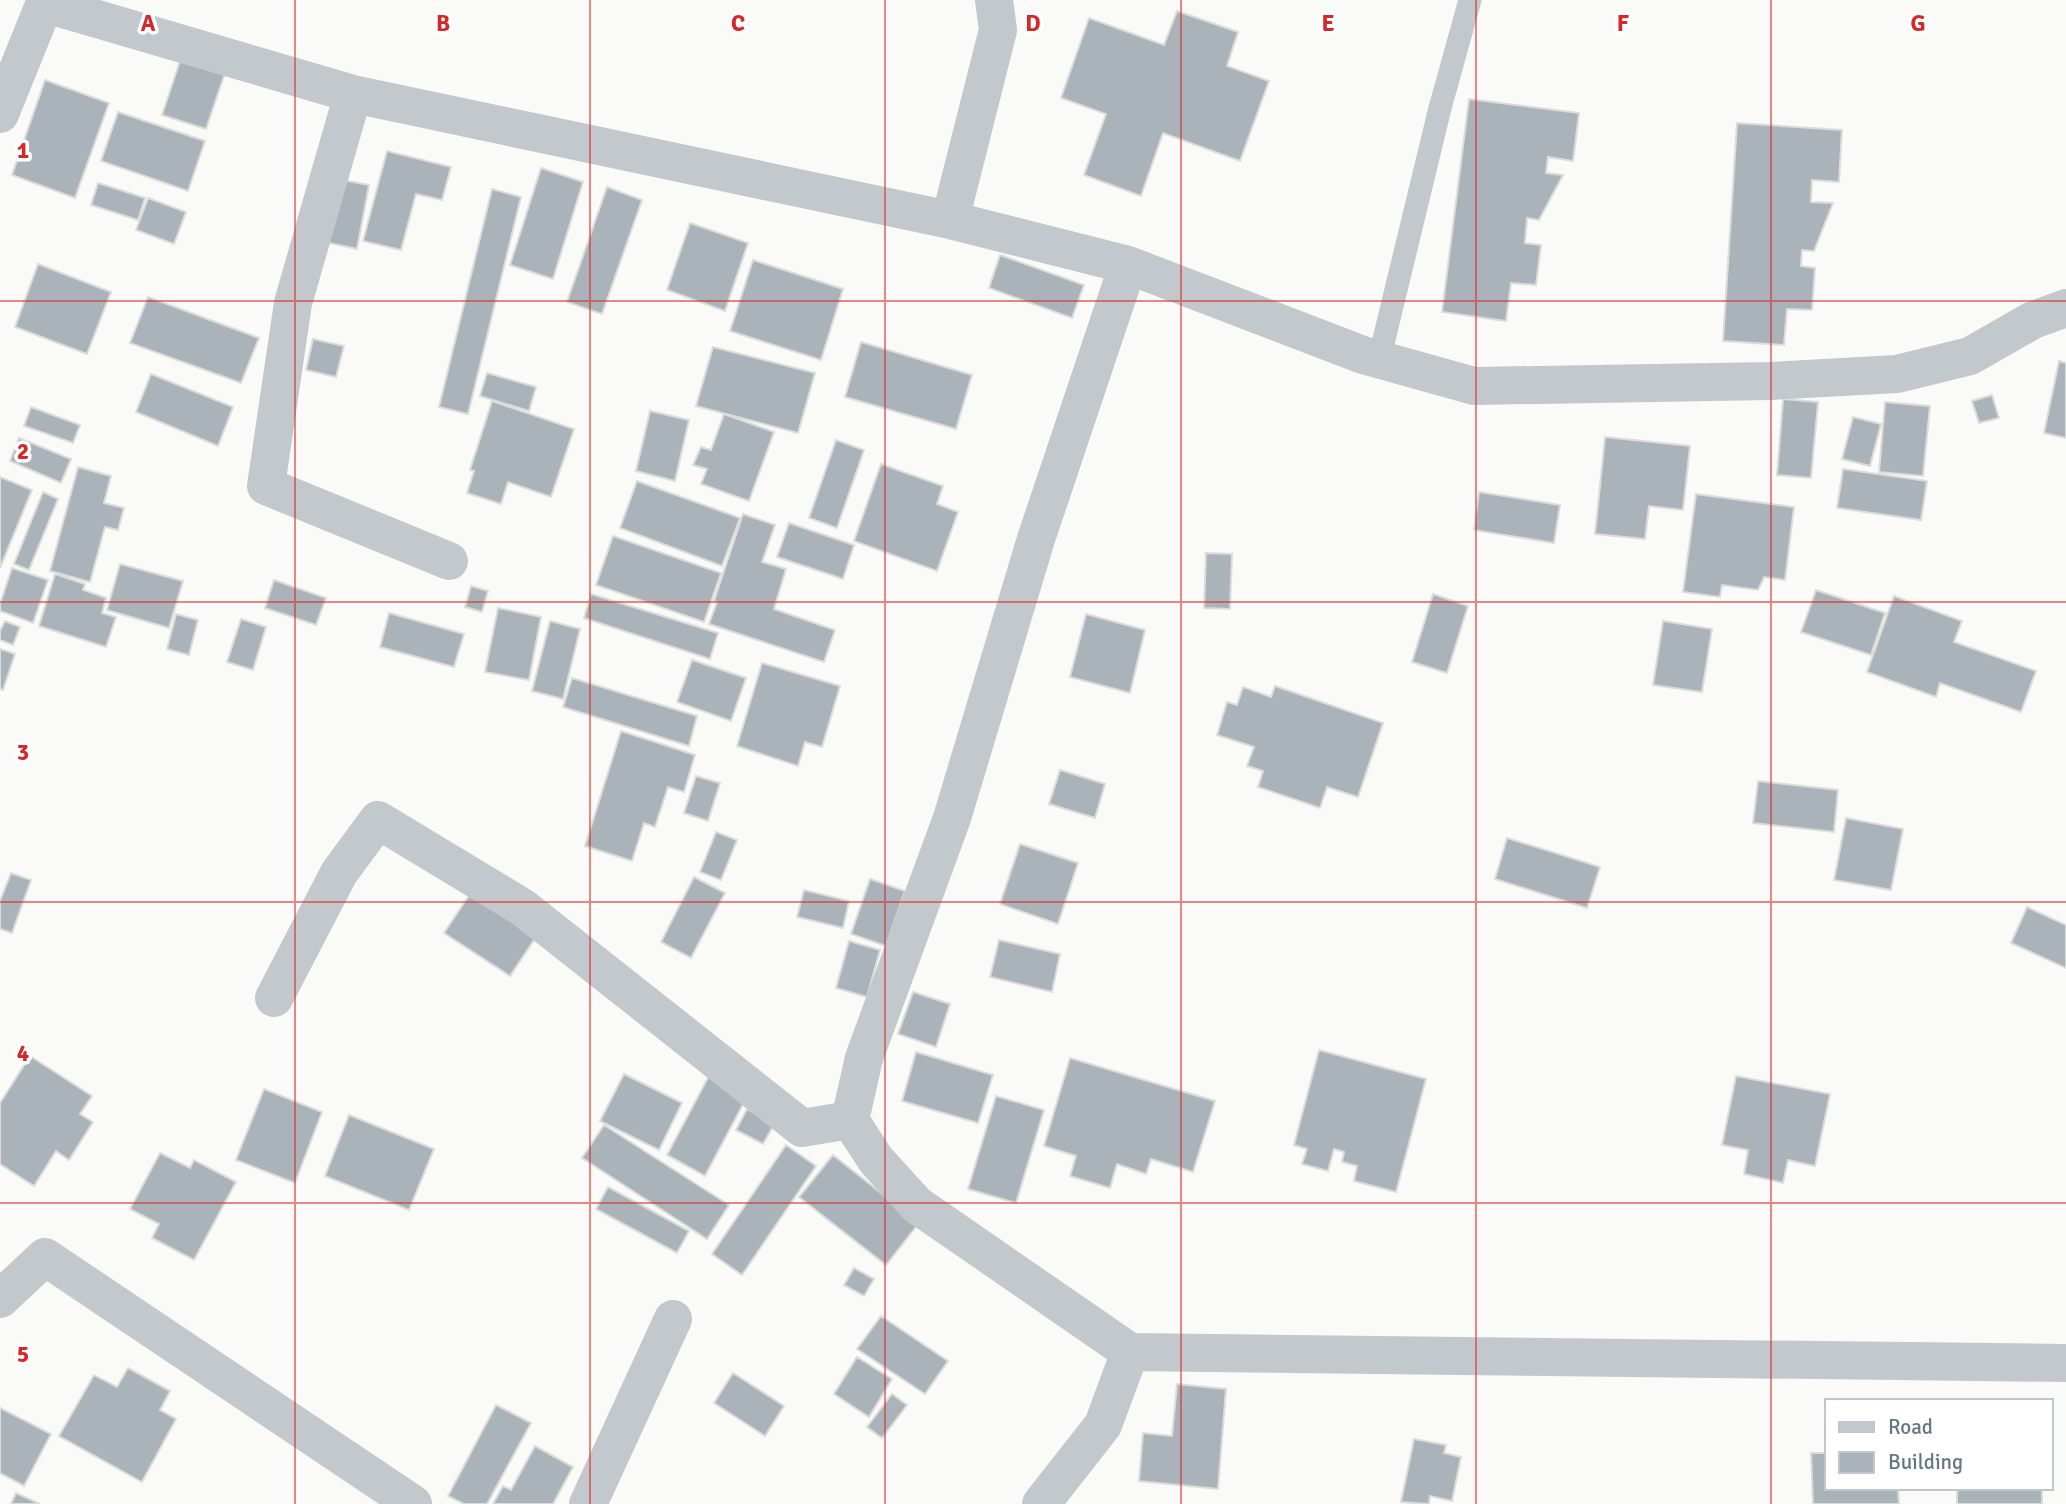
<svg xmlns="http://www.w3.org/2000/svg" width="2066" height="1504" font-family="Signika,sans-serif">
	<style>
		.building { fill: #aab3b9; stroke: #dcdcda; stroke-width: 2 }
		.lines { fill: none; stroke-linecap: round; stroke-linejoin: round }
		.lane { stroke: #c3c8cc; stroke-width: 23 }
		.street { stroke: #c3c8cc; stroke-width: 38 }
		.grid { fill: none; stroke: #d62828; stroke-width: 2; stroke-opacity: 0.55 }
		.grid-label { font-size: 23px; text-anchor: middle; font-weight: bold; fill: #d62828; stroke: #fff; stroke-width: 7; stroke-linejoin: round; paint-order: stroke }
	</style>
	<rect width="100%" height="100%" fill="#fafaf8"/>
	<!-- building -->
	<path class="building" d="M1177,11l61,21 -11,34 42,15 -29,80 -77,-28 -22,63 -57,-21 22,-61 -45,-16 28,-80 75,27z
		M181,58l44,15 -19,56 -44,-14z
		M45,80l64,23 -34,95 -63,-23z
		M1469,99l110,14 -6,48 -25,-4 -2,16 17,2 -24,45 -12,-2 -2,25 16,2 -5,40 -25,-2 -5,38 -64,-9z
		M118,112l87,29 -17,50 -87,-30z
		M1737,123l105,7 -3,52 -27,-2 -1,22 22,1 -19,48 -12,-1 -1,16 14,2 -3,42 -25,-1 -3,36 -61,-4z
		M387,151l64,16 -9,33 -26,-6 -15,56 -38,-9z
		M541,168l42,14 -30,97 -43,-14z
		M337,179l32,6 -12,64 -32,-7z
		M98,183l47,15 -7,22 -47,-15z
		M607,187l35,13 -40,114 -35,-12z
		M492,189l29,8 -53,217 -29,-7z
		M148,198l38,14 -12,32 -38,-14z
		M690,223l58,20 -23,68 -58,-21z
		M1000,255l84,30 -12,33 -83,-30z
		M753,260l90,29 -22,71 -91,-29z
		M38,264l73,28 -24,62 -72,-27z
		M148,297l111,41 -18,45 -111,-40z
		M313,339l31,7 -8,31 -30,-7z
		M861,342l111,33 -16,54 -111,-32z
		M713,347l102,26 -17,60 -102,-27z
		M2059,361l7,2v75l-22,-5z
		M487,373l49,14 -7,24 -49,-15z
		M151,374l82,33 -15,39 -82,-34z
		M1992,395l7,23 -20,5 -7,-22z
		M1783,399l35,3 -7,76 -34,-3z
		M492,401l82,28 -23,68 -43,-15 -7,22 -34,-11 7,-22 -4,-1z
		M1885,402l45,4 -7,70 -44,-4z
		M31,407l49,18 -7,18 -49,-17z
		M650,411l39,9 -14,61 -39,-10z
		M724,414l50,18 -25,69 -48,-17 6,-15 -14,-4 8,-18 10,3z
		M1853,417l28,7 -11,42 -28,-7z
		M1605,437l85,9 -7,64 -34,-4 -4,33 -50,-5z
		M19,438l52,21 -10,24 -51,-22z
		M836,440l28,10 -27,78 -28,-10z
		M881,464l62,22 -6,18 21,8 -21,59 -83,-30z
		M78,467l33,9 -7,27 20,5 -6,22 -13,-3 -15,55 -40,-11z
		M1843,469l84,12 -6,39 -84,-12z
		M0,477l32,13 -32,78z
		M637,481l103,37 -18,48 -102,-38z
		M43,492l15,7 -29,71 -15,-6z
		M1479,492l81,13 -6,38 -80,-13z
		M1696,494l98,13 -9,73 -21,-3 -6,13 -36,-5 -2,12 -37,-5z
		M743,514l32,11 -13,37 24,7 -12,40 61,21 -11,32 -115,-38 8,-22 -3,-1z
		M789,523l65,22 -11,34 -66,-22z
		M613,536l108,37 -17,49 -108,-37z
		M1206,553l26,1 -2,55 -26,-1z
		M120,564l63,17 -14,47 -62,-18z
		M12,568l36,12 -15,43 -33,-12v-7z
		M55,574l30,10 -2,6 23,8 -4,15 14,4 -10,30 -67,-21z
		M274,580l52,18 -10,27 -51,-17z
		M471,586l17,5 -6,21 -17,-5z
		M1816,590l69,23 -14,42 -70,-23z
		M591,594l127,39 -8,26 -126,-41z
		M1433,594l35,12 -21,67 -35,-11z
		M1894,596l68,25 -8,21 82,29 -15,41 -81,-29 -4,14 -69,-25z
		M498,608l43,9 -12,63 -44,-8z
		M389,613l75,21 -10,33 -74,-20z
		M176,614l22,6 -9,35 -22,-6z
		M1086,614l59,16 -15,63 -60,-16z
		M241,619l25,8 -13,43 -26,-8z
		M5,621l15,6 -7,18 -13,-5v-9z
		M550,621l30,8 -17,70 -31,-8z
		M1663,621l49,8 -10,63 -49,-7z
		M0,649l15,5 -12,36 -3,-1z
		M692,660l54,18 -15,43 -54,-19z
		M762,663l78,23 -18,61 -17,-5 -7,24 -61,-20z
		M572,678l125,38 -8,30 -126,-39z
		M1275,686l108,37 -25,74 -31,-10 -7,21 -62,-21 5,-16 -16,-5 7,-19 -37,-12 10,-33 10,3 6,-18 28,10z
		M621,731l74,24 -11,37 -16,-5 -13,40 -11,-4 -12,38 -47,-15z
		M1060,770l45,14 -10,34 -46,-14z
		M696,776l24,7 -12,38 -24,-8z
		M1758,781l80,9 -4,42 -81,-9z
		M1846,818l57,11 -12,61 -57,-10z
		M716,832l21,8 -16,40 -21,-8z
		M1507,838l93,29 -13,41 -92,-29z
		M1020,844l58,19 -20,61 -58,-20z
		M11,873l20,7 -19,53 -12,-4v-28z
		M694,877l31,16 -34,65 -30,-16z
		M870,879l35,12 -19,55 -35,-12z
		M478,882l66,43 -34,51 -66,-43z
		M804,890l45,11 -6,27 -46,-11z
		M2027,907l39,18v43l-55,-25z
		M999,940l61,14 -8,38 -62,-15z
		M849,941l31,9 -13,47 -31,-9z
		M913,992l37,12 -14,43 -38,-13z
		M1319,1050l107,29 -30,113 -42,-11 3,-15 -15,-4 2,-10 -10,-3 -6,22 -26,-7 5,-15 -13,-4z
		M916,1052l77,23 -15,48 -76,-22z
		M30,1056l62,40 -12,18 13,8 -24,38 -13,-9 -22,35 -34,-22v-61z
		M1070,1058l145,43 -22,71 -42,-13 -5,15 -29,-10 -7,24 -40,-12 6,-20 -32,-10z
		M711,1072l38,21 -44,83 -38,-21z
		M624,1074l58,29 -23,47 -59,-29z
		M1736,1076l94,18 -15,72 -27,-6 -5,23 -39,-9 4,-24 -26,-5z
		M264,1089l58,23 -27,71 -59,-23z
		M996,1096l48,14 -28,93 -48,-14z
		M747,1109l28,14 -12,21 -27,-14z
		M349,1115l85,34 -25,61 -84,-34z
		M604,1125l125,80 -22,34 -125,-81z
		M786,1145l30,21 -74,109 -30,-21z
		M160,1153l30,15 4,-8 42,22 -42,78 -42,-22 7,-14 -29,-15z
		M833,1155l86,68 -33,42 -87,-68z
		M608,1187l81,44 -12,22 -81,-44z
		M854,1268l20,11 -10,17 -20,-11z
		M881,1316l67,45 -23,33 -68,-45z
		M857,1357l35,22 -23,38 -35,-23z
		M128,1368l42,23 -10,19 16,9 -34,63 -83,-46 35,-61 23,12z
		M733,1373l51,33 -19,30 -51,-33z
		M1177,1384l49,5 -8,100 -79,-8 4,-48 29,3z
		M892,1394l15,11 -25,33 -15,-11z
		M496,1405l35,18 -44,81h-23l-16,-8z
		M0,1408l51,26 -27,52 -24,-13z
		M1414,1439l32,6 -2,8 17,4 -9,44 -22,-5 -1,8 -28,-2z
		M535,1446l38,21 -20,37h-60l10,-18 8,4z
		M1811,1453h15v35h72l1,16h-86z
		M1957,1488h85v16h-85z
		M16,1493l24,11h-29z"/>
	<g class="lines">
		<!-- lane -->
		<path class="lane" d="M1379,360l61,-252 30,-108"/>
		<!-- street -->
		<path class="street" d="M46,4l307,90 597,126 178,45 235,90 111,31 296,-5 127,-7 73,-18 63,-36 33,-12
			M353,94l-60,209 -27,183 183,75
			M0,114l46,-114
			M950,220l48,-190 -4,-30
			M1128,265l-92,274 -84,279 -88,240 -14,62 26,40 41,45 213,147 936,11
			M274,998l65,-125 39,-53 144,87 280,221 48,-8
			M0,1299l45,-42 368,247
			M588,1504l85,-185
			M1041,1504l62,-79 27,-73"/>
	</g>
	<!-- grid -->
	<path class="grid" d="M295,0v1504M590,0v1504M885,0v1504M1181,0v1504M1476,0v1504M1771,0v1504M0,301h2066M0,602h2066M0,902h2066M0,1203h2066"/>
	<g class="grid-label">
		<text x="148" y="31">A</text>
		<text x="443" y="31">B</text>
		<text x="738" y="31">C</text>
		<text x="1033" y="31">D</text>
		<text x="1328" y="31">E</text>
		<text x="1623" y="31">F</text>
		<text x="1918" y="31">G</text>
		<text x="23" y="158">1</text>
		<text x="23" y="459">2</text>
		<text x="23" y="760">3</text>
		<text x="23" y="1061">4</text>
		<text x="23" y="1362">5</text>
	</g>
	<!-- legend -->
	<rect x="1825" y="1399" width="228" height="91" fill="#ffffff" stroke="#c1c8cd" stroke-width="2"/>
	<rect x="1839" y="1422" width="35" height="10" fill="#c3c8cc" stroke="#c1c8cd" stroke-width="2"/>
	<text x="1888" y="1434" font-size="21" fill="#657683">Road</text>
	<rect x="1839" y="1452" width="35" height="21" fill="#aab3b9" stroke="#c1c8cd" stroke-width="2"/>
	<text x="1888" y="1469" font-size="21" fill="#657683">Building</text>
</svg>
